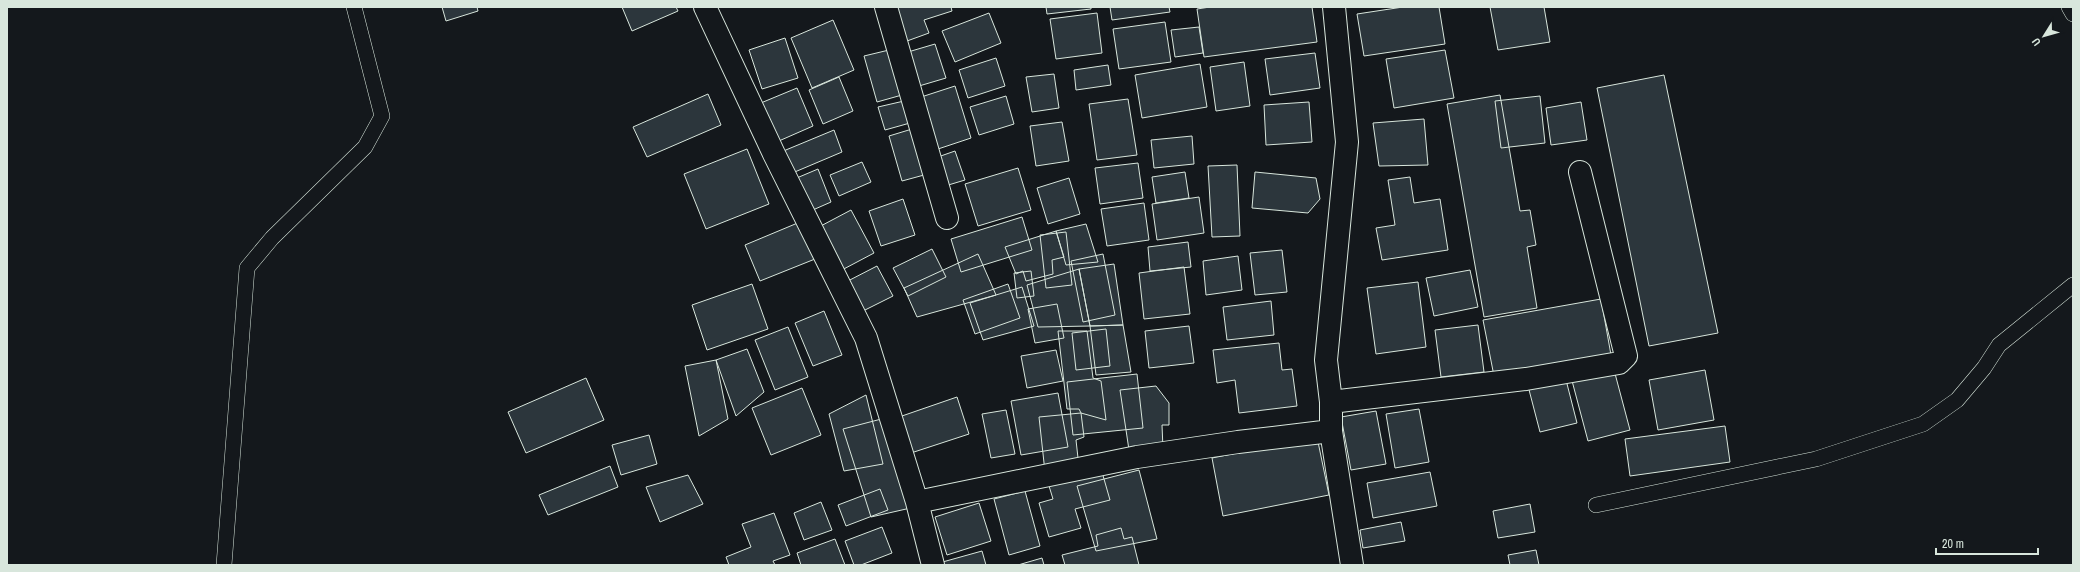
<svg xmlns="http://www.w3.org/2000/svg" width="2080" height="572" font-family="'Archivo Narrow',sans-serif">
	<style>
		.building { fill: #2c363c; stroke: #d8e6dc }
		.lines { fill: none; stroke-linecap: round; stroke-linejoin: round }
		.lane-casing { stroke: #d8e6dc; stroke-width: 16 }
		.street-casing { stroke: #d8e6dc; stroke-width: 24 }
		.lane { stroke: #14181c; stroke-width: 15 }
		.street { stroke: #14181c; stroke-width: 22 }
	</style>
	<rect width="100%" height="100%" fill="#14181c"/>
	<!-- building -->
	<path class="building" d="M442,7h35l1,4 -32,10z
		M622,7h54l2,4 -46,20z
		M896,7h55l1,4 -28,9 5,13 -22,8z
		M1046,7h45v2l-44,5z
		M1110,7h59l1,5 -58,8z
		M1210,7h102l5,35 -113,15 -7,-48z
		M1403,7h36l6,37 -81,12 -7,-42z
		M1490,7h54l6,35 -52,8z
		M989,13l12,30 -46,19 -13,-31z
		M1097,13l5,40 -46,6 -6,-40z
		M833,20l21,50 -42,18 -21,-50z
		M1165,22l6,40 -52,7 -6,-40z
		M1199,27l4,26 -28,4 -4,-27z
		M785,38l13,40 -36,11 -13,-39z
		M935,44l11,34 -27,8 -11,-34z
		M889,50l13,45 -25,7 -13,-46z
		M1445,50l9,48 -60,10 -8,-49z
		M1315,53l5,35 -50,7 -5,-36z
		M996,58l9,28 -37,12 -9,-28z
		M1244,62l6,44 -34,5 -6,-44z
		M1200,64l7,43 -65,11 -7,-43z
		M1108,65l3,20 -35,5 -2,-20z
		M1054,74l5,34 -27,4 -6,-35z
		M1664,75l54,258 -69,13 -52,-258z
		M839,77l14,34 -30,13 -14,-34z
		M955,86l16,52 -39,13 -17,-52z
		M797,88l16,38 -41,18 -16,-39z
		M708,94l13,31 -74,32 -14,-30z
		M1500,95l20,116 10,-1 6,35 -9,2 10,61 -53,9 -37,-213z
		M1006,96l8,28 -35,11 -9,-28z
		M1540,96l5,47 -44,5 -6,-47z
		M1128,99l9,56 -40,5 -8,-56z
		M904,101l6,22 -25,7 -7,-23z
		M1309,102l3,40 -46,3 -2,-40z
		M1581,102l6,38 -36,5 -5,-37z
		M1424,119l4,46 -49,1 -6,-43z
		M1062,122l7,39 -33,5 -6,-40z
		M912,129l12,46 -22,6 -13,-45z
		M834,130l8,22 -52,22 -9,-22z
		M1192,136l2,28 -40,4 -3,-28z
		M747,149l22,55 -63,25 -22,-55z
		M955,151l10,29 -20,6 -10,-28z
		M862,162l9,20 -32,14 -9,-21z
		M1138,163l5,35 -43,6 -5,-36z
		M1237,165l3,71 -28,1 -4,-71z
		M1018,168l13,42 -53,16 -13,-42z
		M818,169l13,33 -25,11 -14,-33z
		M1185,172l4,26 -33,5 -4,-26z
		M1255,172l61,6 4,21 -12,14 -56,-5z
		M1410,177l4,26 26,-4 8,51 -66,10 -6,-32 19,-3 -7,-45z
		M1069,178l11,36 -32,10 -11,-36z
		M1199,197l5,36 -47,7 -5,-36z
		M903,199l12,36 -34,11 -12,-35z
		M1144,203l5,37 -42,6 -6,-37z
		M851,210l23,43 -34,18 -23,-43z
		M1022,217l10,33 -71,22 -10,-33z
		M800,222l15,37 -55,22 -15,-36z
		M1086,224l12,38 -32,3 -10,-34z
		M1056,231l8,26 -12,3 1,14 -27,7 -3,-10 -7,3 -11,-27z
		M1066,232l6,53 -26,3 -6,-53z
		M1188,242l3,25 -41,4 -2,-24z
		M932,249l14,28 -38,19 -15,-28z
		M1282,250l5,42 -32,3 -5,-42z
		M978,254l18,41 -79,22 -13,-29z
		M1103,254l12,61 -32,7 -12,-61z
		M1238,256l4,34 -36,5 -3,-34z
		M1114,264l9,61 -33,1 -11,-57z
		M877,266l16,30 -34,17 -15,-30z
		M1184,267l6,47 -46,5 -5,-46z
		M1079,269l11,57 -52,1 -11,-42z
		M1470,270l8,37 -44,9 -8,-38z
		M1031,271l3,25 -17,2 -3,-25z
		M1418,282l8,65 -50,7 -9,-66z
		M752,284l16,45 -61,21 -15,-45z
		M1008,284l12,34 -45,16 -12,-34z
		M1022,287l12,39 -51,14 -13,-37z
		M1601,299l10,56 -117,21 -11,-56z
		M1271,301l3,34 -47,5 -4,-33z
		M1057,304l7,34 -29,5 -7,-34z
		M824,311l18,44 -29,11 -18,-43z
		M1123,325l8,47 -35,3 -6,-49z
		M1478,325l6,47 -43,5 -6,-47z
		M1189,326l5,37 -45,5 -4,-37z
		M788,327l20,50 -33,13 -20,-50z
		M1106,329l4,37 -34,4 -4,-37z
		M1058,331h29l6,47 8,3 5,39 -25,-7 -2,-4h-12z
		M1279,343l3,27 10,-1 5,37 -58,7 -4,-33 -18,3 -4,-33z
		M747,349l17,43 -28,24 -20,-56z
		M1056,350l7,31 -36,7 -6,-32z
		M716,360l12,59 -29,17 -14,-70z
		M1613,366l17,64 -42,11 -17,-64z
		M1705,370l9,50 -56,10 -9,-50z
		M1137,374l6,54 -70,7 -6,-53z
		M1565,376l12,47 -37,9 -12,-46z
		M586,378l18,42 -78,33 -18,-41z
		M1156,386l13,17v22h-7l1,24 -34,1 -9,-60z
		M802,388l19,47 -50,20 -19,-47z
		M1058,393l10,54 -47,8 -10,-54z
		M866,395l17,69 -39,7 -15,-57z
		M957,397l12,37 -58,19 -12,-36z
		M1419,409l10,53 -34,6 -9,-54z
		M1006,410l9,44 -24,4 -9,-44z
		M1376,411l10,53 -35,6 -10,-53z
		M1081,413l3,24 -8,3 3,27 -34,5 -6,-55z
		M889,417l26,90 -44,10 -28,-88z
		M1725,426l5,36 -100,14 -5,-37z
		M649,435l8,29 -36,11 -9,-30z
		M1317,437l12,58 -106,21 -11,-58z
		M610,466l8,21 -70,28 -9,-20z
		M1139,470l18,69 -61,12 -19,-65z
		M1102,472l8,28 -35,9 6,19 -32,9 -10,-34 14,-4 -4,-13z
		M1430,472l7,34 -64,12 -6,-35z
		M688,475l15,29 -43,18 -14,-35z
		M880,489l8,21 -42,16 -8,-21z
		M1025,491l15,55 -31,9 -15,-56z
		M821,502l11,28 -28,10 -10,-27z
		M979,503l12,38 -44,14 -12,-38z
		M1530,504l5,28 -37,6 -5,-27z
		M774,513l16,42 -17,6 2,4h-46l-3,-8 25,-10 -9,-23z
		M1401,522l4,19 -42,7 -3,-18z
		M882,527l10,26 -31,12h-7l-9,-24z
		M1121,528l3,11 8,-2 7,28h-74l-3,-10 36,-9 -2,-11z
		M835,539l10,26h-44l-4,-12z
		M1536,550l3,15h-29l-2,-10z
		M982,551l4,14h-46l-1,-2z
		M1042,558l2,7h-26z"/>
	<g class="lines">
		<defs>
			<path id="lane" d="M2069,7l4,7
				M1596,505l220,-46 107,-35 34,-24 27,-32 15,-23 74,-60
				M224,565l23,-297 25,-30 93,-91 17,-31 -28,-109"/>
			<path id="street" d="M705,7l69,147 92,184 51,164 16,63
				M886,7l61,211
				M1334,7l13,135 -21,218 5,42v29l21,134
				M1331,402l195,-23 93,-16 7,-7 -46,-184
				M917,502l220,-45 101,-15 93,-11"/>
		</defs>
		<!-- lane casing -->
		<use href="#lane" class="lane-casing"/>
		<!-- street casing -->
		<use href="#street" class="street-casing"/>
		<!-- lane -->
		<use href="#lane" class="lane"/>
		<!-- street -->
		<use href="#street" class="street"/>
	</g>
	<!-- border -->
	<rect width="2080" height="572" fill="none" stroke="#d8e6dc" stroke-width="16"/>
	<!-- north arrow -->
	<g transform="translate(2044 36) rotate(233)" stroke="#14181c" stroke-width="3" paint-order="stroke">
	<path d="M0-3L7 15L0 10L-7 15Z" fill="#d8e6dc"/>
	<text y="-6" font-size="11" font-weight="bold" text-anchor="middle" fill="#d8e6dc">U</text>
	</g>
	<!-- scale -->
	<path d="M1936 548v6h102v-6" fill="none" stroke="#d8e6dc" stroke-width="2"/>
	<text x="1942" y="548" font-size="12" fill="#d8e6dc" stroke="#14181c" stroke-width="3" paint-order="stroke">20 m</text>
</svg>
